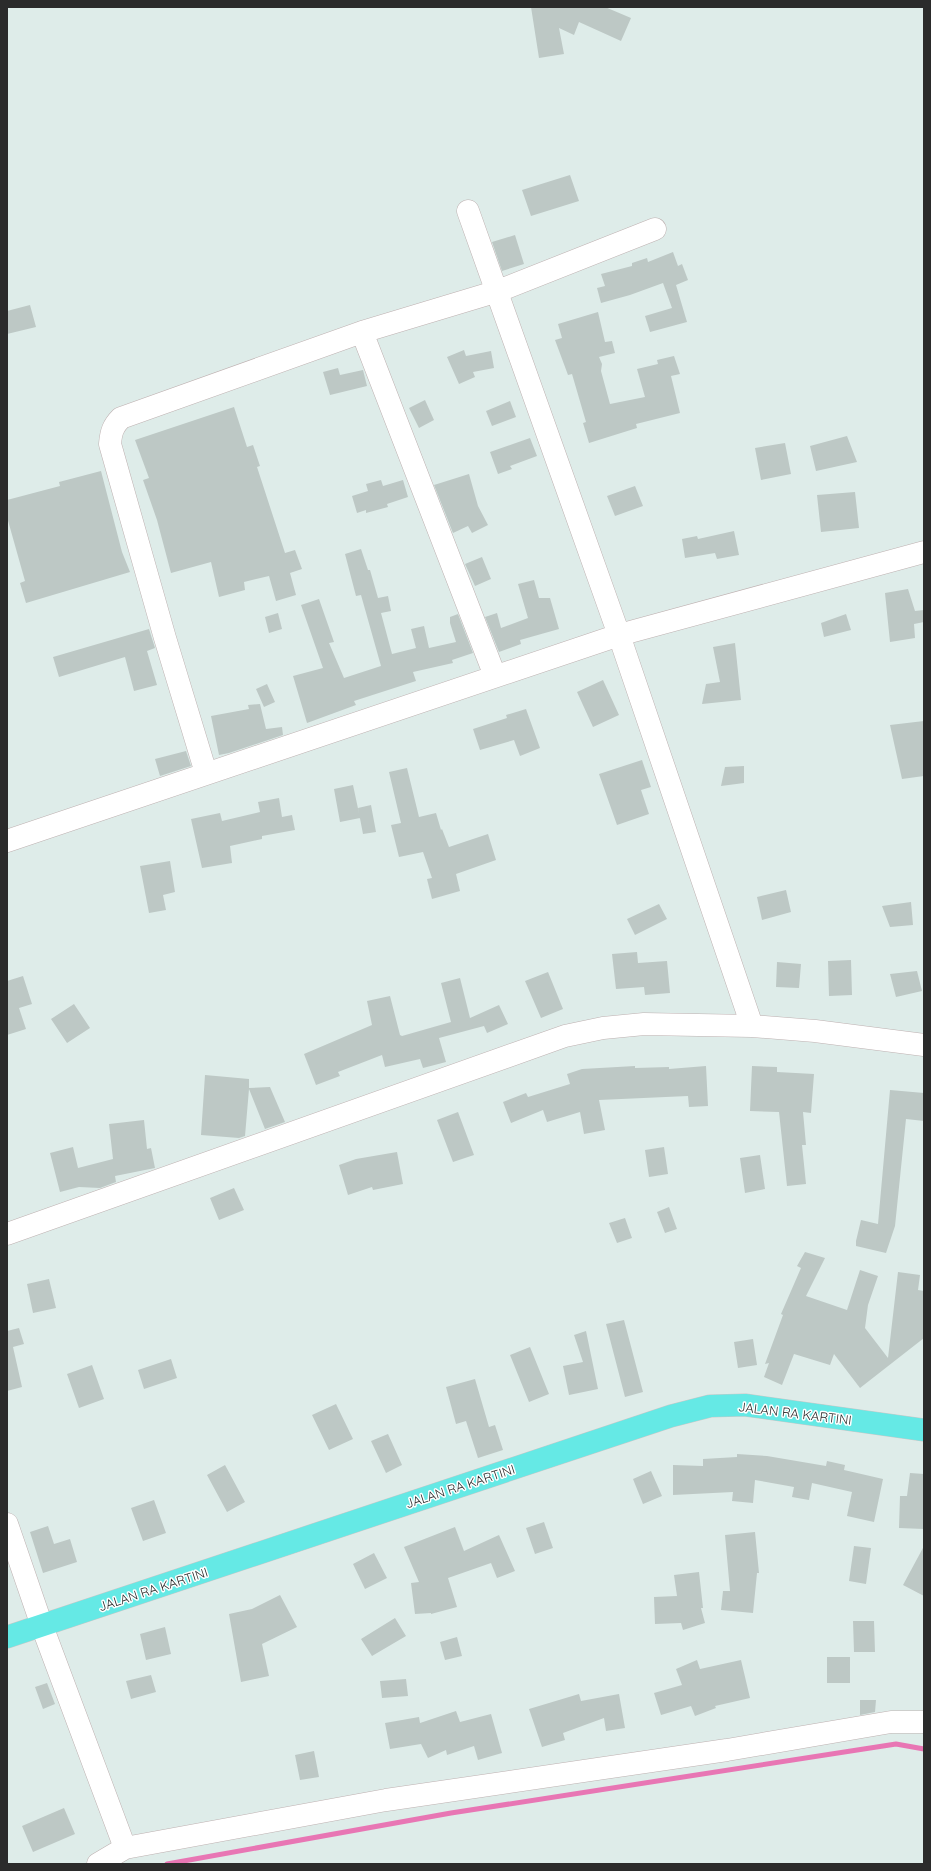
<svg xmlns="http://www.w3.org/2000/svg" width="931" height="1871" font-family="Quicksand,sans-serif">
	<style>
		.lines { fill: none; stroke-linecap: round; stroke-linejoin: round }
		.stream { stroke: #e876b4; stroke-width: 5 }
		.building { fill: #bdc8c5 }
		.minor-casing { stroke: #beb1b1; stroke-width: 23 }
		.major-casing { stroke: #c8c8c8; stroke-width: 23 }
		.minor { stroke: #fff; stroke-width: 22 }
		.major { stroke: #65e9e5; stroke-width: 22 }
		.labels { text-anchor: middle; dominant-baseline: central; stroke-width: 3; stroke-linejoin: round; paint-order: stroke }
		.street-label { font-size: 13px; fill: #2b2b2b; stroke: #fff }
	</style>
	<rect width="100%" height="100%" fill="#deece9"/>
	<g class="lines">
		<!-- stream -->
		<path class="stream" d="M167,1864l284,-51 445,-69 28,5"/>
	</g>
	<!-- building -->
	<path class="building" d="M531,7h74l26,11 -10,23 -42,-19 -5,13 -15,-7 5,26 -25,4z
		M570,175l9,26 -48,15 -9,-26z
		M515,235l9,29 -22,7 -10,-29z
		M673,252l5,14 4,-2 6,16 -12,5 11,37 -37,10 -5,-16 27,-8 -9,-25 -33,12 -29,8 -4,-15 8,-2 -4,-12 31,-8v-3l15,-5 1,4z
		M30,305l6,22 -29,7v-23z
		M598,312l7,30 7,-1 3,12 -16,4 3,7 -1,7 9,33 35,-7 -8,-28 21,-5 -1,-4 17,-4 6,18 -9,2 9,37 -44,11 1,4 -48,15 -6,-20 3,-1 -14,-48 -4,1 -13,-35 7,-2 -4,-14z
		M464,350l2,6 25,-5 3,17 -21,4 2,5 -16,7 -12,-27z
		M338,368l2,7 23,-5 4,16 -37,9 -7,-23z
		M425,400l9,20 -15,8 -10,-20z
		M510,401l6,16 -24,9 -6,-15z
		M234,407l13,40 6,-2 7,21 -3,1 28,86 10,-3 7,19 -12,4 6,22 -20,6 -7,-25 -25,6 1,8 -26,7 -8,-35 -40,11 -14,-53 -14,-40 6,-2 -14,-38z
		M847,436l10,26 -41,9 -6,-25z
		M530,438l7,18 -27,10 2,3 -14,5 -8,-22z
		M785,443l6,31 -30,6 -6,-32z
		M101,471l21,81 8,20 -104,31 -6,-20 5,-2 -18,-64v-17l53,-14 -1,-4z
		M469,474l9,32 10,19 -16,8 -4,-7 -15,7 -19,-48z
		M381,480l2,6 20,-6 5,17 -21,7 1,3 -22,6v-3l-9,3 -5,-17 16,-5 -2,-7z
		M635,486l8,20 -28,10 -8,-20z
		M855,492l4,36 -38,4 -4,-37z
		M734,531l5,24 -22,4 -2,-6 -30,5 -3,-19 15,-3 1,3z
		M361,549l7,21h2l8,28 10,-2 3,15 -10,2 11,41 24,-6 -5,-19 13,-3 5,22 27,-6 -6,-19v-6l8,-3 15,39 -21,7 1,3 -40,9 3,9 -62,20 2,4 -49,18 -14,-47 30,-8 -22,-63 18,-6 15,43 -5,1 15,35 37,-12 -20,-71 -5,1 -11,-42z
		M482,557l9,22 -16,7 -10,-22z
		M534,580l5,18h11l9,31 -39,11 1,4 -22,8 -14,-35 12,-4 4,15 27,-10 -10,-34z
		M908,589l7,22 9,-1v12l-10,2 1,14 -25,4 -5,-49z
		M278,613l4,16 -13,4 -4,-16z
		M846,614l5,16 -27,7 -3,-14z
		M149,629l6,19 -8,3 10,34 -23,6 -9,-34 -66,20 -6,-20z
		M735,643l6,57 -39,4 4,-20 14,-2 -7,-35z
		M603,680l16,35 -26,12 -16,-35z
		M267,684l8,18 -11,5 -8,-18z
		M260,704l6,25 16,-2 1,8 -54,18 -10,2 -8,-39 38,-7 -1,-4z
		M526,709l14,39 -20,8 -6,-16 -34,10 -7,-21 34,-11 -1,-3z
		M924,721v55l-22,3 -12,-54z
		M186,751l5,15 -31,10 -5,-17z
		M642,760l9,27 -10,3 8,24 -32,11 -18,-51z
		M744,766v17l-23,3 4,-19z
		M407,768l12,49 17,-4 5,17 1,-1 7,18 39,-13 8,26 -40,14 4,17 -28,8 -5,-20 5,-1 -9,-26 -24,5 -8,-32 10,-2 -12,-51z
		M353,785l7,33 -20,4 -6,-33z
		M279,798l3,19 10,-2 3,15 -33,6v3l-32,7 2,17 -30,5 -11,-49 29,-6 2,8 38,-9 -2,-10z
		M371,805l5,27 -13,2 -5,-26z
		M170,861l5,31 -12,3 3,15 -17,3 -9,-47z
		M786,890l5,22 -29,8 -5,-23z
		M911,902l2,23 -23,2 -8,-21z
		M659,904l8,15 -32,16 -8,-16z
		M637,952l1,11 29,-2 3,32 -25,2 -1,-8 -28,2 -4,-35z
		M851,960l1,35 -23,1 -1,-35z
		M777,962l24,2 -2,24 -23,-1z
		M917,971l5,20 -26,6 -6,-23z
		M548,972l15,37 -22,9 -16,-37z
		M23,976l9,28 -13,4 7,21 -19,6v-54z
		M460,978l10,40 29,-13 9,19 -21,9 -3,-7 -45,12 7,24 -23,6 -3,-9 -35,8 -3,-12 -44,17 2,4 -24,9 -12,-31 68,-29 -5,-24 23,-5 10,39 2,1 49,-14 -10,-39z
		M74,1004l16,24 -23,15 -16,-24z
		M635,1066v2l34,-1v2l37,-3 2,40 -19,1 -1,-11 -89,4 6,30 -21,4 -4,-22 -33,10 -4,-12 -32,13 -8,-21 23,-9 2,4 42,-13 -3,-10 15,-5z
		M752,1066l25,1v5l37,2 -3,39 -8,-1 3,33h-4l4,39 -19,2 -8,-74 -29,-1z
		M205,1075l44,4v9l21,-1 15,35 -20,7 -16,-40 -4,47 -6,2 -38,-3z
		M890,1090l34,3v28l-18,-2 -11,107 -9,27 -30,-7v-5l5,-21 17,4z
		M458,1112l16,43 -21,7 -16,-42z
		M144,1120l3,29 4,-1 4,20 -40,8 1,6 -16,6 -21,-1 -19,5 -10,-39 23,-6 5,21 35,-9 -4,-35z
		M664,1147l4,27 -19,3 -4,-27z
		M397,1152l6,32 -30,6 -1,-3 -24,8 -9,-30 17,-6z
		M760,1155l5,34 -20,4 -5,-35z
		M234,1188l10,22 -25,10 -9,-22z
		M669,1207l8,22 -12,4 -8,-21z
		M625,1218l7,20 -15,5 -8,-20z
		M805,1252l20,6 -19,38 41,14 13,-40 18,6 -10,29 -3,23 23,30 10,-86 22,3 -2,15 6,1v47l-64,50 -26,-34 -4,11 -36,-11 -12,31 -18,-8 5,-14 -4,1 18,-49 -2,-1 20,-46 -4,-2z
		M49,1279l7,29 -23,5 -6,-29z
		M624,1320l19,72 -18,5 -19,-73z
		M19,1328l5,16 -11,3 9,40 -15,4v-60z
		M586,1331l12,58 -29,6 -6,-29 20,-4 -9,-27z
		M753,1339l4,26 -19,3 -4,-26z
		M530,1347l19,47 -20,8 -19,-47z
		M171,1359l6,19 -33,11 -6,-19z
		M92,1365l12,34 -25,9 -12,-34z
		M475,1379l14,48 6,-2 8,25 -25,8 -12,-37 -10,3 -10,-37z
		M336,1404l17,35 -24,11 -17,-35z
		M388,1434l14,31 -16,8 -15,-32z
		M737,1454l30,2 59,10 1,-5 18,4 -1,5 39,9 -9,43 -27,-6 5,-24 -40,-9 -3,17 -17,-3 2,-10 -39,-7 -2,23 -21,-2 1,-9 -60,3v-30l30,1v-7l34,-2z
		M225,1465l20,37 -18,10 -20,-37z
		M651,1471l11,25 -19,8 -10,-25z
		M910,1473l14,1v55l-25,-1 1,-32h7z
		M154,1500l12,33 -23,8 -12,-33z
		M544,1522l9,26 -18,6 -9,-26z
		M48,1526l6,18 16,-5 7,23 -34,11 -13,-41z
		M455,1527l9,24 35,-16 16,36 -18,7 -6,-15 -43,15 9,29 -26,7v-1l-16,1 -4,-31 8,-1 -15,-35z
		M755,1532l4,41h-2l-4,40 -32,-3 2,-19h7l-5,-56z
		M854,1546l17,2 -5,36 -17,-3z
		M924,1546v50l-21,-11z
		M374,1553l13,25 -22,11 -12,-25z
		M699,1572l4,36h-2l4,15 -22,7 -2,-7 -26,1 -1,-27 23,-1 -3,-21z
		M280,1595l17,32 -35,17 7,32 -28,6 -12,-68 23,-5z
		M395,1618l11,18 -34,20 -11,-17z
		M853,1621h21l1,31h-21z
		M165,1627l6,27 -25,6 -6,-26z
		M457,1637l5,19 -17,4 -5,-18z
		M827,1657h23v26h-23z
		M697,1660l3,9 41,-9 9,38 -35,8 1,2 -21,8 -4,-10 -30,9 -7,-22 28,-8 -6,-16z
		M151,1675l5,17 -25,7 -5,-18z
		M406,1679l2,17 -26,2 -2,-17z
		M47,1683l8,21 -12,5 -8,-22z
		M579,1694l2,7 38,-7 6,34 -19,3 -2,-13 -41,15 2,7 -23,7 -13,-38z
		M860,1700h16l-1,12 -15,3z
		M456,1711l4,11 31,-8 11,39 -24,7 -4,-14 -27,9 -1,-5 -18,8 -7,-14 -31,5 -5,-26 34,-6 1,6z
		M314,1751l5,26 -19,3 -5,-25z
		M64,1808l11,26 -42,18 -11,-26z"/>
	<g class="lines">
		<defs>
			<path id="minor" d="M468,211l151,424 133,391
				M362,332l133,344
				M206,773l-41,-135 -55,-194c1,-12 3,-18 11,-26l241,-86 136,-41 157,-62
				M7,841l612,-206 305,-83
				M7,1234l558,-198 38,-8 41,-4 108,2 63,5 109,14
				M7,1524l35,102 83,222
				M98,1864l27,-16 261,-48 341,-50 164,-28h33"/>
			<path id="major" d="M7,1637l664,-221 39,-10 35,-1 179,25"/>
		</defs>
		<!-- minor casing -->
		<use href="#minor" class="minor-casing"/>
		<!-- major casing -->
		<use href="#major" class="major-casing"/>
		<!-- minor -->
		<use href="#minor" class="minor"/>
		<!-- major -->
		<use href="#major" class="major"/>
	</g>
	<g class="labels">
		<!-- street labels -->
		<g class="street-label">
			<text transform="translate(795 1413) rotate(7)">JALAN RA KARTINI</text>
			<text transform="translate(460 1486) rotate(-18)">JALAN RA KARTINI</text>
			<text transform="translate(153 1589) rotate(-18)">JALAN RA KARTINI</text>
		</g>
	</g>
	<!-- border -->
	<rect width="931" height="1871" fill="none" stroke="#2b2b2b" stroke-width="16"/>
</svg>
